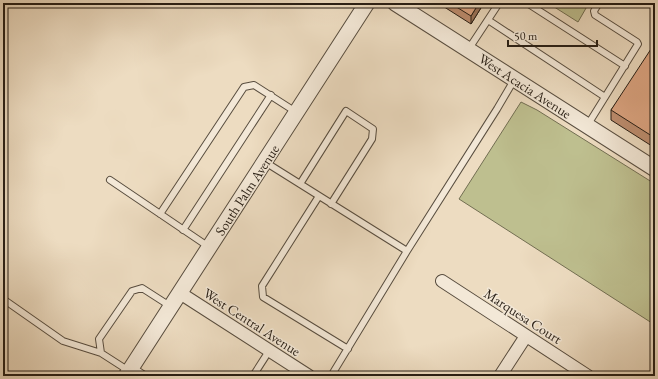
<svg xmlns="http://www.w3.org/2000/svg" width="658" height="379" font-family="'EB Garamond',serif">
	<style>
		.green { fill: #bebf8f; stroke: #726e52 }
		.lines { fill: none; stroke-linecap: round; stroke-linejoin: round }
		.service-casing { stroke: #584d3f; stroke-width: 8 }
		.minor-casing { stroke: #584d3f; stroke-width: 14 }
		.tertiary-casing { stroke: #584d3f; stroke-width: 17 }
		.service { stroke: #f3e8d7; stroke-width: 6 }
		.minor { stroke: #f3e8d7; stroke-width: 12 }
		.tertiary { stroke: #f3e8d7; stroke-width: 15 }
		.wall { fill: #be8e70; stroke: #261d14 }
		.shaded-wall { fill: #9b745b; stroke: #261d14 }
		.building { fill: #dda582; stroke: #261d14 }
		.labels { text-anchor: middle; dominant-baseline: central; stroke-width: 3; stroke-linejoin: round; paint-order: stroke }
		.street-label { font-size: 14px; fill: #261d14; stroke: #f3e8d7 }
	</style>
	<rect width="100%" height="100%" fill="#eddcc1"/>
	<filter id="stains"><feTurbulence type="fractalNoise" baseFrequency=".005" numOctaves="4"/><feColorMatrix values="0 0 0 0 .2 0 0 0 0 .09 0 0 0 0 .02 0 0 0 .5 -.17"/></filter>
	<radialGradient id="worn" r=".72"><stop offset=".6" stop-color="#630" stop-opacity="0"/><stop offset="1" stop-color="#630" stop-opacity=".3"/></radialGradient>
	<!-- green -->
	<path class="green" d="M548,3h41l-11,19z
		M521,102l16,8 118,74v141l-196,-126z"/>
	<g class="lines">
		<defs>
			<path id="service" d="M527,3l98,63
				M653,3l2,1
				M488,20l117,77
				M468,50l31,-47
				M587,126l51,-82 -1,-2 -42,-27 -1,-4 5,-8
				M265,162l142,89
				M110,180l99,67
				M300,184l46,-73 27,18 -1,10 -41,65
				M319,196l-57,90 1,11 85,52
				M160,214l84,-127 10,-2 42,27
				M183,230l88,-135
				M3,299l60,42 38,12
				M132,367l14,9
				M129,371l-28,-18 -2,-14 33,-48 10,-3 28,18
				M253,376l16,-25
				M331,376l76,-125 90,-142 17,-29"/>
			<path id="minor" d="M442,281l146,95
				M180,293l129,83
				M500,376l26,-40"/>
			<path id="tertiary" d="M395,3l260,166
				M126,376l241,-373"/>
		</defs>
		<!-- service casing -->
		<use href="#service" class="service-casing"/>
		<!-- minor casing -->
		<use href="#minor" class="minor-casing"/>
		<!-- tertiary casing -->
		<use href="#tertiary" class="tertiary-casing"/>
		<!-- service -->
		<use href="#service" class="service"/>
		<!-- minor -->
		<use href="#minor" class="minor"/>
		<!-- tertiary -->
		<use href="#tertiary" class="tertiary"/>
	</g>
	<!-- wall -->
	<path class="wall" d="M438,3h46l-13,21z
		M655,51v97l-44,-28v-10z"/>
	<!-- shaded-wall -->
	<path class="shaded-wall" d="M479,3h5l-13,21v-8z"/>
	<!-- building -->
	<path class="building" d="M450,3h29l-8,13z
		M651,49l4,2v87l-44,-28z"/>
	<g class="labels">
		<!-- street labels -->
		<g class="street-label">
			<text transform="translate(525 86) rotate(33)">West Acacia Avenue</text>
			<text transform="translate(247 190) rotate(-57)">South Palm Avenue</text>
			<text transform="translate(523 316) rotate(33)">Marquesa Court</text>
			<text transform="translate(252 322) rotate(33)">West Central Avenue</text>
		</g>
	</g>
	<!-- margin -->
	<rect width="658" height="379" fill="none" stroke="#eddcc1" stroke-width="16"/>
	<rect x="4" y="4" width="650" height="371" fill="none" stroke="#261d14" stroke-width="2"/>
	<rect x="8" y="8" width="642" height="363" fill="none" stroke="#261d14"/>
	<!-- scale -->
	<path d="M508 40v6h89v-6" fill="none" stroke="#261d14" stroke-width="2"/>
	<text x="514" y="40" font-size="12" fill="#261d14" stroke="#f3e8d7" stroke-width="3" paint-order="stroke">50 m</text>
	<rect width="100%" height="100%" filter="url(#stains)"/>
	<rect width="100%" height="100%" fill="url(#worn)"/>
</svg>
